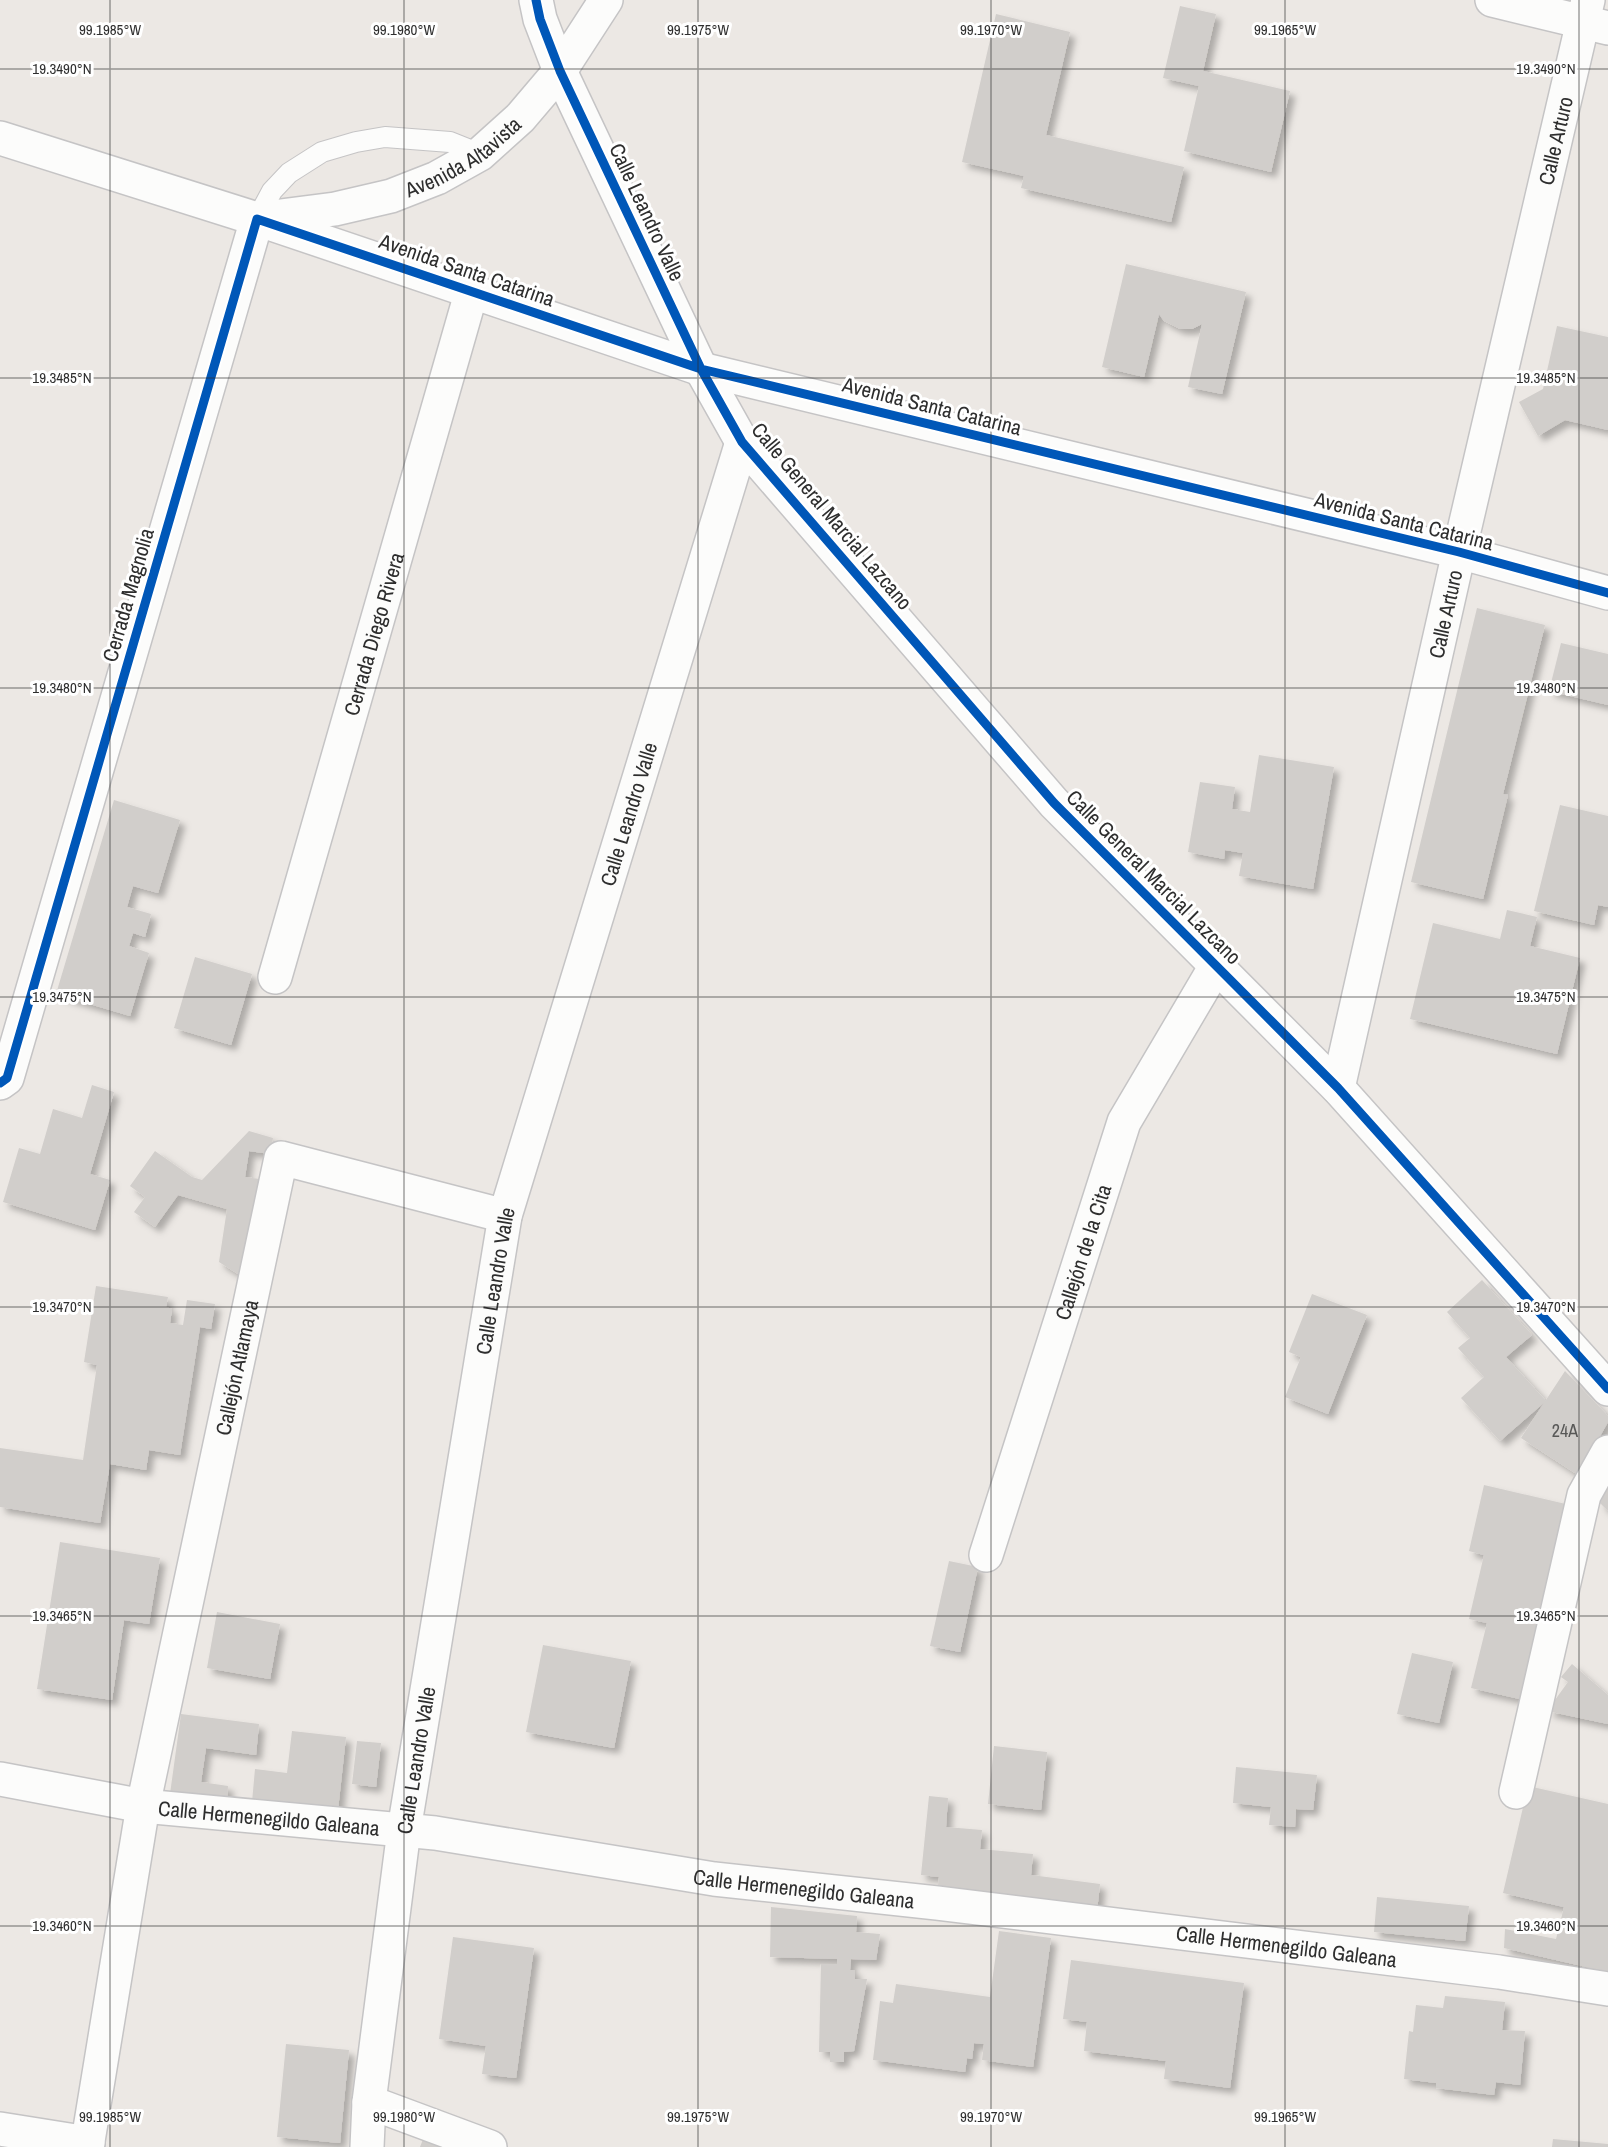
<svg xmlns="http://www.w3.org/2000/svg" width="1608" height="2147" font-family="'Archivo Narrow',sans-serif">
	<style>
		.building { fill: #d1cecb; filter: url(#shadow) }
		.lines { fill: none; stroke-linecap: round; stroke-linejoin: round }
		.lane-casing { stroke: #c5c4c5; stroke-width: 22 }
		.street-casing { stroke: #c5c4c5; stroke-width: 36 }
		.secondary-casing { stroke: #c5c4c5; stroke-width: 36 }
		.lane { stroke: #fcfcfb; stroke-width: 20 }
		.street { stroke: #fcfcfb; stroke-width: 33 }
		.secondary { stroke: #fcfcfb; stroke-width: 33 }
		.cycleway-casing { stroke: #fff; stroke-width: 13 }
		.cycleway { stroke: #0057b8; stroke-width: 9 }
		.ticks { fill: none; stroke: #2e2e2e; stroke-width: 1.5; stroke-opacity: 0.45 }
		.labels { text-anchor: middle; dominant-baseline: central; stroke-width: 6; stroke-linejoin: round; paint-order: stroke }
		.number-label { font-size: 18px; fill: #585857 }
		.street-label { font-size: 21px; fill: #2e2e2e; stroke: #fff }
		.ticks-label { font-size: 15px; text-anchor: middle; fill: #2e2e2e; stroke: #fff; stroke-width: 6; stroke-linejoin: round; paint-order: stroke }
	</style>
	<defs>
		<filter id="shadow"><feDropShadow dx="5.5" dy="5.5" stdDeviation="3" flood-color="#0004"/></filter>
	</defs>
	<rect width="100%" height="100%" fill="#ece8e4"/>
	<!-- building -->
	<path class="building" d="M1180,6l36,8 -13,57 87,20 -19,81 -87,-21 15,-65 -36,-8z
		M996,14l74,18 -24,103 138,32 -13,55 -150,-34 3,-12 -62,-14z
		M1126,264l120,28 -24,102 -34,-7 14,-63 -10,5h-12l-16,-8 -5,-7 -15,63 -42,-10z
		M1557,326l51,11v93l-43,-10 -27,16 -19,-34 24,-13z
		M1477,608l68,17 -42,169 5,1 -25,104 -72,-17z
		M1561,643l47,11v51l-59,-14z
		M1259,755l75,12 -21,122 -74,-13 4,-23 -18,-3 -1,9 -36,-7 12,-70 35,5 -3,22 18,3z
		M114,800l66,20 -22,73 -25,-7 -6,21 24,7 -6,23 -12,-4 -4,13 20,7 -19,63 -74,-22z
		M1560,805l48,11v91l-10,-2 -4,20 -60,-14z
		M1507,910l30,7 -7,29 50,12 -23,96 -147,-35 23,-96 67,16z
		M195,957l57,17 -21,71 -57,-17z
		M92,1085l22,7 -24,82 20,6 -15,50 -92,-28 16,-54 21,6 13,-45 29,9z
		M249,1131l24,7 -3,16 -21,-3 -4,26 22,3 -11,70 -18,24 -19,-12 8,-53 -49,-14 -23,32 -21,-15 11,-15 -15,-11 25,-35 37,26 10,3z
		M1482,1280l50,55 -26,22 40,44 -46,40 -39,-43 23,-21 -26,-29 12,-10 -23,-26z
		M96,1286l72,11 -2,10 6,2 -2,14 13,2 4,-25 28,4 -4,25 -11,-2 -20,128 -31,-5 -3,20 -36,-6 -10,59 -100,-16v-59l83,12 14,-95 -13,-3z
		M1312,1294l55,21 -39,99 -43,-17 16,-40 -12,-5z
		M1565,1371l43,45v6l-30,53 -57,-37z
		M1484,1485l86,20 -46,195 -53,-12 16,-65 -18,-4 15,-64 -15,-4z
		M1608,1486v25l-8,-8z
		M60,1542l100,16 -11,66 -25,-4 -12,80 -75,-11z
		M949,1561l29,6 -18,85 -30,-6z
		M217,1612l63,12 -10,55 -63,-11z
		M543,1645l88,16 -17,87 -88,-16z
		M1412,1653l41,9 -14,61 -42,-9z
		M1572,1664l36,31v29l-61,-13 21,-29 -7,-5z
		M181,1714l78,10 -3,31 -50,-7 -5,34 27,4 -1,16 -57,-8z
		M292,1731l54,6 -8,73 -86,-8 3,-33 32,4z
		M357,1741l24,2 -5,44 -24,-3z
		M994,1746l53,6 -6,58 -53,-6z
		M1236,1767l81,8 -4,35 -17,-1 -1,18 -26,-2 2,-18 -38,-4z
		M1528,1786l80,18v168l-104,-24 1,-19 51,10 8,-32 -61,-14z
		M929,1796l19,2 -2,29 36,3 -2,19 53,5 -2,21 69,9 -3,27 -160,-17 2,-17 -18,-2z
		M1377,1897l92,9 -4,35 -91,-9z
		M771,1907l86,9 -1,16 24,2 -4,26 -25,-1 -1,11h5v9h12l-13,72 -10,1v10h-14v-10h-11l2,-88h16v-5l-67,-2z
		M999,1931l52,7 -18,129 -51,-7 2,-16 -10,-1 -2,16 -5,-1 -2,14 -92,-12 7,-59 13,2 3,-19 94,13z
		M453,1937l81,11 -18,130 -34,-4 4,-28 -47,-7z
		M1071,1960l173,23 -14,105 -66,-9 2,-18 -82,-10 3,-29 -24,-3z
		M1445,1996l60,6 -3,28 23,1 -5,54 -24,-3 -2,13 -58,-7v-5l-32,-4 5,-48 4,1 3,-27 27,3z
		M286,2044l63,6 -9,93 -63,-6z
		M425,2134l36,13h-41z
		M1553,2139l55,5v3h-56z"/>
	<g class="lines">
		<defs>
			<path id="lane" d="M257,219l15,-28 17,-18 33,-21 34,-10 29,-5 65,5 30,12"/>
			<g id="street">
				<path d="M536,0l4,19 20,52 141,298 41,73 312,361 284,285 270,301"/>
				<path id="s1" d="M275,977l197,-687"/>
				<path d="M0,1083l7,-5 250,-859 444,150 758,183 149,41"/>
				<path id="s2" d="M1338,1088l121,-536 129,-552"/>
				<path id="s3" d="M986,1555l138,-433 92,-156"/>
				<path id="s4" d="M0,1779l143,27 292,27 279,46 223,24 562,69 109,17"/>
				<path d="M1516,1792l68,-297 24,-43"/>
				<path d="M369,2102l121,45"/>
				<path d="M0,2129l88,14"/>
				<path id="s5" d="M87,2147l56,-341 138,-648 224,58"/>
				<path id="s6" d="M367,2147l2,-45 35,-272 101,-614 237,-774"/>
			</g>
			<g id="secondary">
				<path d="M1492,0l116,28"/>
				<path id="s7" d="M0,138l257,81 78,-10 56,-13 46,-18 43,-24 40,-36 40,-47 46,-71"/>
			</g>
		</defs>
		<!-- lane casing -->
		<use href="#lane" class="lane-casing"/>
		<!-- street casing -->
		<use href="#street" class="street-casing"/>
		<!-- secondary casing -->
		<use href="#secondary" class="secondary-casing"/>
		<!-- lane -->
		<use href="#lane" class="lane"/>
		<!-- street -->
		<use href="#street" class="street"/>
		<!-- secondary -->
		<use href="#secondary" class="secondary"/>
		<defs>
			<path id="cycleway" d="M536,0l4,19 20,52 141,298 41,73 312,361 284,285 270,301
				M0,1083l7,-5 250,-859 444,150 758,183 149,41"/>
		</defs>
		<!-- cycleway casing -->
		<use href="#cycleway" class="cycleway-casing"/>
		<!-- cycleway -->
		<use href="#cycleway" class="cycleway"/>
	</g>
	<!-- ticks -->
	<path class="ticks" d="M110,0v2147M404,0v2147M698,0v2147M991,0v2147M1285,0v2147M1579,0v2147M0,69h1608M0,378h1608M0,688h1608M0,997h1608M0,1307h1608M0,1616h1608M0,1926h1608"/>
	<g class="labels">
		<!-- number labels -->
		<g class="number-label">
			<text x="1565" y="1430">24A</text>
		</g>
		<!-- street labels -->
		<g class="street-label">
			<text stroke="none"><textPath href="#s2" startOffset="972">Calle Arturo</textPath></text>
			<text stroke="none"><textPath href="#s7" startOffset="488">Avenida Altavista</textPath></text>
			<text transform="translate(647 212) rotate(65)">Calle Leandro Valle</text>
			<text transform="translate(467 270) rotate(19)">Avenida Santa Catarina</text>
			<text transform="translate(932 406) rotate(14)">Avenida Santa Catarina</text>
			<text transform="translate(832 516) rotate(50)">Calle General Marcial Lazcano</text>
			<text transform="translate(1404 521) rotate(14)">Avenida Santa Catarina</text>
			<text transform="translate(128 595) rotate(-74)">Cerrada Magnolia</text>
			<text stroke="none"><textPath href="#s2" startOffset="486">Calle Arturo</textPath></text>
			<text stroke="none"><textPath href="#s1" startOffset="357">Cerrada Diego Rivera</textPath></text>
			<text stroke="none"><textPath href="#s6" startOffset="1362">Calle Leandro Valle</textPath></text>
			<text transform="translate(1154 877) rotate(45)">Calle General Marcial Lazcano</text>
			<text stroke="none"><textPath href="#s3" startOffset="318">Callejón de la Cita</textPath></text>
			<text stroke="none"><textPath href="#s6" startOffset="876">Calle Leandro Valle</textPath></text>
			<text stroke="none"><textPath href="#s5" startOffset="794">Callejón Atlamaya</textPath></text>
			<text stroke="none"><textPath href="#s6" startOffset="390">Calle Leandro Valle</textPath></text>
			<text stroke="none"><textPath href="#s4" startOffset="272">Calle Hermenegildo Galeana</textPath></text>
			<text stroke="none"><textPath href="#s4" startOffset="812">Calle Hermenegildo Galeana</textPath></text>
			<text stroke="none"><textPath href="#s4" startOffset="1298">Calle Hermenegildo Galeana</textPath></text>
		</g>
	</g>
	<g class="ticks-label">
		<text x="110" y="35">99.1985°W</text>
		<text x="404" y="35">99.1980°W</text>
		<text x="698" y="35">99.1975°W</text>
		<text x="991" y="35">99.1970°W</text>
		<text x="1285" y="35">99.1965°W</text>
		<text x="62" y="74">19.3490°N</text>
		<text x="1546" y="74">19.3490°N</text>
		<text x="62" y="383">19.3485°N</text>
		<text x="1546" y="383">19.3485°N</text>
		<text x="62" y="693">19.3480°N</text>
		<text x="1546" y="693">19.3480°N</text>
		<text x="62" y="1002">19.3475°N</text>
		<text x="1546" y="1002">19.3475°N</text>
		<text x="62" y="1312">19.3470°N</text>
		<text x="1546" y="1312">19.3470°N</text>
		<text x="62" y="1621">19.3465°N</text>
		<text x="1546" y="1621">19.3465°N</text>
		<text x="62" y="1931">19.3460°N</text>
		<text x="1546" y="1931">19.3460°N</text>
		<text x="110" y="2122">99.1985°W</text>
		<text x="404" y="2122">99.1980°W</text>
		<text x="698" y="2122">99.1975°W</text>
		<text x="991" y="2122">99.1970°W</text>
		<text x="1285" y="2122">99.1965°W</text>
	</g>
</svg>
